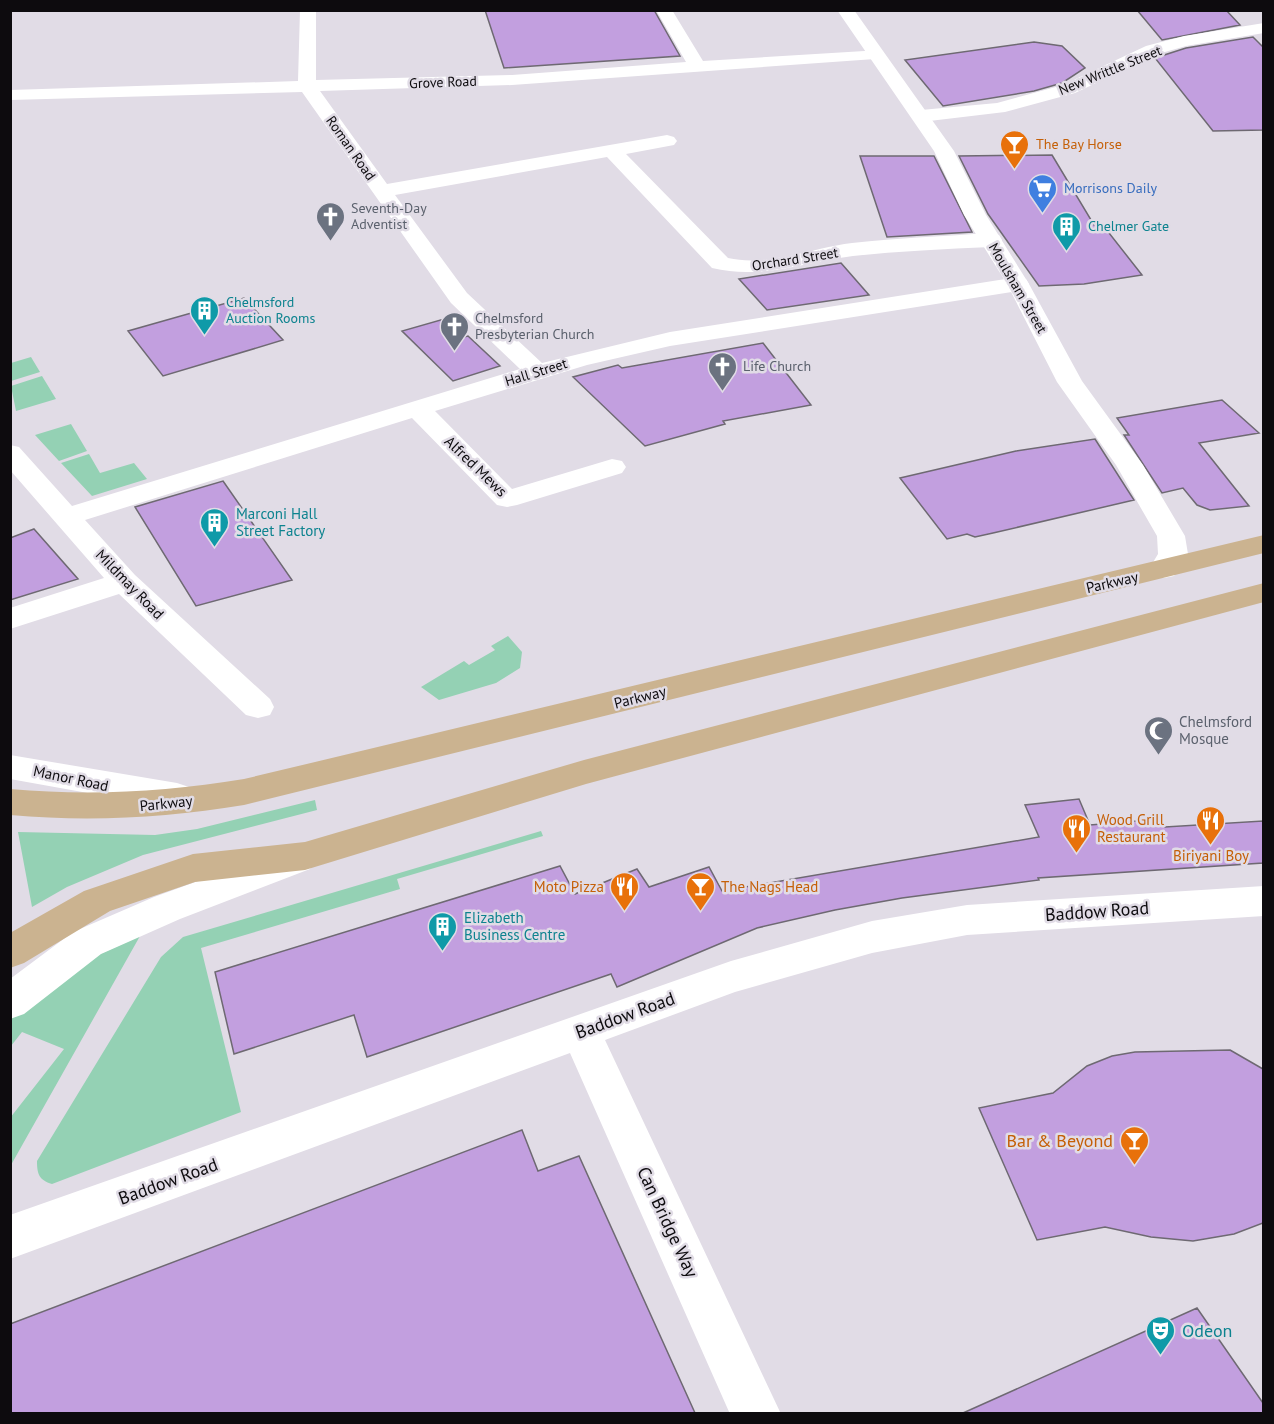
<svg xmlns="http://www.w3.org/2000/svg" width="1274" height="1424" font-family="'PT Sans',sans-serif">
	<style>
		.green { fill: #94d1b4 }
		.building { fill: #c29fdf; stroke: #6e6972; stroke-width: 1.5 }
		.lines { fill: none; stroke-linecap: round; stroke-linejoin: round }
		.street { fill: #fff; fill-rule: evenodd }
		.secondary { fill: #fff; fill-rule: evenodd }
		.primary { fill: #cbb390; fill-rule: evenodd }
		.labels { text-anchor: middle; dominant-baseline: central; stroke-width: 5; stroke-linejoin: round; paint-order: stroke }
		.far-street-label { font-size: 14px; fill: #0d0b0e; stroke: #e1dce6 }
		.far-food-label { font-size: 14px; fill: #c56008; stroke: #e1dce6; text-anchor: start }
		.far-shop-label { font-size: 14px; fill: #366cbe; stroke: #e1dce6; text-anchor: start }
		.far-worship-label { font-size: 14px; fill: #5b616d; stroke: #e1dce6; text-anchor: start }
		.far-culture-label { font-size: 14px; fill: #0d838f; stroke: #e1dce6; text-anchor: start }
		.street-label { font-size: 15px; fill: #0d0b0e; stroke: #e1dce6 }
		.culture-label { font-size: 15px; fill: #0d838f; stroke: #e1dce6; text-anchor: start }
		.worship-label { font-size: 15px; fill: #5b616d; stroke: #e1dce6; text-anchor: start }
		.food-label { font-size: 15px; fill: #c56008; stroke: #e1dce6; text-anchor: start }
		.near-street-label { font-size: 18px; fill: #0d0b0e; stroke: #e1dce6 }
		.near-food-label { font-size: 18px; fill: #c56008; stroke: #e1dce6; text-anchor: end }
		.near-culture-label { font-size: 18px; fill: #0d838f; stroke: #e1dce6; text-anchor: start }
	</style>
	<rect width="100%" height="100%" fill="#e1dce6"/>
	<!-- green -->
	<path class="green" d="M31,357l9,15 -29,9v-18z
		M42,376l14,23 -40,12 -5,-25z
		M71,424l16,27 -28,10 -24,-26z
		M89,454l11,19 34,-10 13,16 -55,17 -31,-33z
		M508,636l14,16 -2,16 -24,15 -57,17 -18,-13 43,-26 5,4 26,-15 -4,-4z
		M315,800l2,10 -174,45 -76,32 -35,20 -14,-75 137,3 42,-6z
		M541,831l2,5 -146,43 3,10 -199,59 40,164 -189,72c-13,-4 -15,-10 -15,-23l124,-204 22,-20z
		M140,936l-129,229 -1,-47 54,-69 -42,-17 -11,14v-27l78,-60z"/>
	<!-- building -->
	<path class="building" d="M485,10h169l26,46 -176,12z
		M1137,10h89l14,15 -78,15z
		M1253,37l10,10v83l-50,1 -58,-73 31,-10z
		M1034,42l28,4 23,22 -23,15 -28,8 -91,15 -38,-46z
		M1052,155l42,70 8,-1 40,51 -58,9 -45,2 -51,-72 -29,-58z
		M860,156h74l38,76 -85,5z
		M841,263l28,32 -102,15 -28,-31z
		M244,298l39,42 -120,36 -35,-45z
		M444,319l20,18 4,-1 32,30 -47,15 -51,-50z
		M763,343l48,62 -88,16 2,3 -80,22 -72,-69 45,-12 4,3z
		M1222,400l37,33 -60,10 50,63 -39,4 -13,-5 -14,-17 -21,5 -38,-58h5l-12,-17z
		M1095,439l39,61 -141,33 -18,4 -8,-3 -20,5 -47,-61 116,-27z
		M223,481l69,99 -96,26 -61,-99z
		M34,529l44,50 -68,21v-62z
		M1079,799l11,26 70,-6 5,8 98,-6v42l-225,15 1,2 -137,18 -67,12 -78,18 -140,59 -6,-13 -244,83 -13,-42 -120,39 -19,-82 345,-106 15,28 62,-25 12,18 60,-20 13,24 317,-54 -14,-32z
		M1230,1050l33,19v154l-29,11 -41,7 -42,-4 -46,-10 -68,13 -58,-132 74,-15 34,-27 25,-10 23,-4z
		M522,1130l16,41 41,-15 116,257h-685v-89z
		M1197,1308l66,95v10h-300z"/>
	<g class="lines">
		<!-- street -->
		<path class="street" d="M300,10h16v70l196,-5 174,-13 -30,-52h16l31,51 178,-11 3,4 -3,4 -6,1 -363,26 -192,6 67,93 280,-49 7,2 3,4 -3,4 -48,9 102,104c40,9 84,-10 124,-15 46,-5 93,-7 139,-10l8,2 3,5 -3,5 -8,2c-46,2 -92,4 -138,9 -49,6 -92,24 -141,12l-105,-111 -212,38 72,98 75,70 128,-31 348,-55 8,2 3,5 -3,5 -8,2 -348,55 -83,19 -152,46 77,78 100,-30 10,2 4,6 -4,6 -105,32 -10,2 -10,-2 -85,-87 -327,102 50,55 135,124 4,8 -4,8 -12,3 -12,-3 -127,-121 -109,35v-21l94,-30 -94,-108v-25l9,2 53,59 448,-137 -69,-66 -149,-211 -292,8v-10l288,-9z
			M1264,23v10l-78,13 -28,8 -83,39 -70,19 -84,10 -9,-6 9,-6 76,-7 66,-18 83,-39 38,-10z
			M10,755l167,28 12,4 6,9 -6,9 -12,4 -167,-30z
			M297,845l13,4 5,10 -5,10 -130,50 -79,35 -77,60 -14,5v-40l63,-47 81,-35z
			M1264,886v30l-297,19 -95,18 -137,39 -130,48 176,374h-51l-160,-361 -560,206v-44l721,-254 141,-40 95,-16z"/>
		<!-- secondary -->
		<path class="secondary" d="M837,10h17l100,141 32,64 43,69 53,97 61,84 42,71 3,18 -14,22 -10,2 -10,-2 -5,-7 9,-15 -1,-18 -41,-71 -59,-83 -50,-98 -43,-69 -30,-64z"/>
		<!-- primary -->
		<path class="primary" d="M1264,535v18l-1020,252c-78,13 -155,17 -234,10v-26c79,7 156,3 234,-10z
			M1264,583v19l-678,182 -281,86 -110,12 -85,29 -86,52 -14,5v-35l74,-42 109,-37 112,-12 279,-82z"/>
	</g>
	<!-- icons -->
	<defs>
		<symbol id="bar-pin" viewBox="-11 -11 22 30"><path d="M0 17L-7.5 6A9.5 9.5 0 1 1 7.5 6Z" fill="#e8710a" stroke="#e1dce6"/><path d="M-6-5H6L.8 .8V4.5H3.5V6h-7V4.5H-.8V.8Z" fill="#fff"/></symbol>
		<symbol id="supermarket-pin" viewBox="-11 -11 22 30"><path d="M0 17L-7.5 6A9.5 9.5 0 1 1 7.5 6Z" fill="#3f7fe0" stroke="#e1dce6"/><path d="M-6-5.5h2.5l.6 2H6L4.5 2H-2.5L-4.4-4H-6ZM-1.5 3.2a1.3 1.3 0 1 0 .1 0ZM3 3.2a1.3 1.3 0 1 0 .1 0Z" fill="#fff"/></symbol>
		<symbol id="church-pin" viewBox="-11 -11 22 30"><path d="M0 17L-7.5 6A9.5 9.5 0 1 1 7.5 6Z" fill="#6b7280" stroke="#e1dce6"/><path d="M-1.2-6h2.4v3.5h3.3v2.4h-3.3V6h-2.4V-.1h-3.3v-2.4h3.3Z" fill="#fff"/></symbol>
		<symbol id="building-pin" viewBox="-11 -11 22 30"><path d="M0 17L-7.5 6A9.5 9.5 0 1 1 7.5 6Z" fill="#0f9aa8" stroke="#e1dce6"/><path d="M-4-6H4V6H1V3H-1V6H-4ZM-2.5-4.3h1.7v1.8h-1.7ZM.8-4.3h1.7v1.8H.8ZM-2.5-1h1.7V.8h-1.7ZM.8-1h1.7V.8H.8Z" fill="#fff"/></symbol>
		<symbol id="mosque-pin" viewBox="-11 -11 22 30"><path d="M0 17L-7.5 6A9.5 9.5 0 1 1 7.5 6Z" fill="#6b7280" stroke="#e1dce6"/><path d="M3.5-4.9A6 6 0 1 0 3.5 4.9A5 5 0 1 1 3.5-4.9Z" fill="#fff"/></symbol>
		<symbol id="restaurant-pin" viewBox="-11 -11 22 30"><path d="M0 17L-7.5 6A9.5 9.5 0 1 1 7.5 6Z" fill="#e8710a" stroke="#e1dce6"/><path d="M-5-6h1v4h1v-4h1v4h1v-4h1v5L-1.5 .5V6h-2V.5L-5-1ZM5-6V6H3V1.5H1.5Q1.5-4 5-6Z" fill="#fff"/></symbol>
		<symbol id="theatre-pin" viewBox="-11 -11 22 30"><path d="M0 17L-7.5 6A9.5 9.5 0 1 1 7.5 6Z" fill="#0f9aa8" stroke="#e1dce6"/><path d="M-5-5.5Q0-4 5-5.5V0Q5 5 0 6Q-5 5-5 0ZM-3.3-2.5H-1v1.5H-3.3ZM1-2.5H3.3v1.5H1ZM-2.8 1Q0 5.5 2.8 1Z" fill="#fff"/></symbol>
	</defs>
	<g fill-rule="evenodd">
		<use href="#bar-pin" x="998" y="128" width="33" height="45"/>
		<use href="#supermarket-pin" x="1026" y="172" width="33" height="45"/>
		<use href="#church-pin" x="314" y="200" width="33" height="45"/>
		<use href="#building-pin" x="1050" y="210" width="33" height="45"/>
		<use href="#building-pin" x="188" y="294" width="33" height="45"/>
		<use href="#church-pin" x="438" y="310" width="33" height="45"/>
		<use href="#church-pin" x="706" y="350" width="33" height="45"/>
		<use href="#building-pin" x="198" y="506" width="33" height="45"/>
		<use href="#mosque-pin" x="1142" y="714" width="33" height="45"/>
		<use href="#restaurant-pin" x="1194" y="804" width="33" height="45"/>
		<use href="#restaurant-pin" x="1060" y="812" width="33" height="45"/>
		<use href="#restaurant-pin" x="608" y="870" width="33" height="45"/>
		<use href="#bar-pin" x="684" y="870" width="33" height="45"/>
		<use href="#building-pin" x="426" y="910" width="33" height="45"/>
		<use href="#bar-pin" x="1118" y="1124" width="33" height="45"/>
		<use href="#theatre-pin" x="1144" y="1314" width="33" height="45"/>
	</g>
	<g class="labels">
		<!-- far-street labels -->
		<g class="far-street-label">
			<text transform="translate(1110 70) rotate(-22)">New Writtle Street</text>
			<text transform="translate(443 82) rotate(-2)">Grove Road</text>
			<text transform="translate(351 148) rotate(55)">Roman Road</text>
			<text transform="translate(795 259) rotate(-9)">Orchard Street</text>
			<text transform="translate(1018 288) rotate(60)">Moulsham Street</text>
			<text transform="translate(536 372) rotate(-17)">Hall Street</text>
		</g>
		<!-- far-food labels -->
		<g class="far-food-label">
			<text x="1036" y="144">The Bay Horse</text>
		</g>
		<!-- far-shop labels -->
		<g class="far-shop-label">
			<text x="1064" y="188">Morrisons Daily</text>
		</g>
		<!-- far-worship labels -->
		<g class="far-worship-label">
			<text x="351" y="208">Seventh-Day<tspan x="351" dy="16">Adventist</tspan></text>
			<text x="475" y="318">Chelmsford<tspan x="475" dy="16">Presbyterian Church</tspan></text>
			<text x="743" y="366">Life Church</text>
		</g>
		<!-- far-culture labels -->
		<g class="far-culture-label">
			<text x="1088" y="226">Chelmer Gate</text>
			<text x="226" y="302">Chelmsford<tspan x="226" dy="16">Auction Rooms</tspan></text>
		</g>
		<!-- street labels -->
		<g class="street-label">
			<text transform="translate(476 466) rotate(44)">Alfred Mews</text>
			<text transform="translate(1112 582) rotate(-13)">Parkway</text>
			<text transform="translate(130 584) rotate(46)">Mildmay Road</text>
			<text transform="translate(640 697) rotate(-14)">Parkway</text>
			<text transform="translate(71 778) rotate(12)">Manor Road</text>
			<text transform="translate(166 803) rotate(-6)">Parkway</text>
		</g>
		<!-- culture labels -->
		<g class="culture-label">
			<text x="236" y="513">Marconi Hall<tspan x="236" dy="17">Street Factory</tspan></text>
			<text x="464" y="917">Elizabeth<tspan x="464" dy="17">Business Centre</tspan></text>
		</g>
		<!-- worship labels -->
		<g class="worship-label">
			<text x="1179" y="721">Chelmsford<tspan x="1179" dy="17">Mosque</tspan></text>
		</g>
		<!-- food labels -->
		<g class="food-label">
			<text x="1097" y="819">Wood Grill<tspan x="1097" dy="17">Restaurant</tspan></text>
			<text x="1211" y="855" text-anchor="middle">Biriyani Boy</text>
			<text x="604" y="886" text-anchor="end">Moto Pizza</text>
			<text x="721" y="886">The Nags Head</text>
		</g>
		<!-- near-street labels -->
		<g class="near-street-label">
			<text transform="translate(1097 911) rotate(-4)">Baddow Road</text>
			<text transform="translate(625 1015) rotate(-20)">Baddow Road</text>
			<text transform="translate(168 1181) rotate(-20)">Baddow Road</text>
			<text transform="translate(668 1222) rotate(65)">Can Bridge Way</text>
		</g>
		<!-- near-food labels -->
		<g class="near-food-label">
			<text x="1113" y="1140">Bar &amp; Beyond</text>
		</g>
		<!-- near-culture labels -->
		<g class="near-culture-label">
			<text x="1182" y="1330">Odeon</text>
		</g>
	</g>
	<!-- border -->
	<rect width="1274" height="1424" fill="none" stroke="#0d0b0e" stroke-width="24"/>
</svg>
